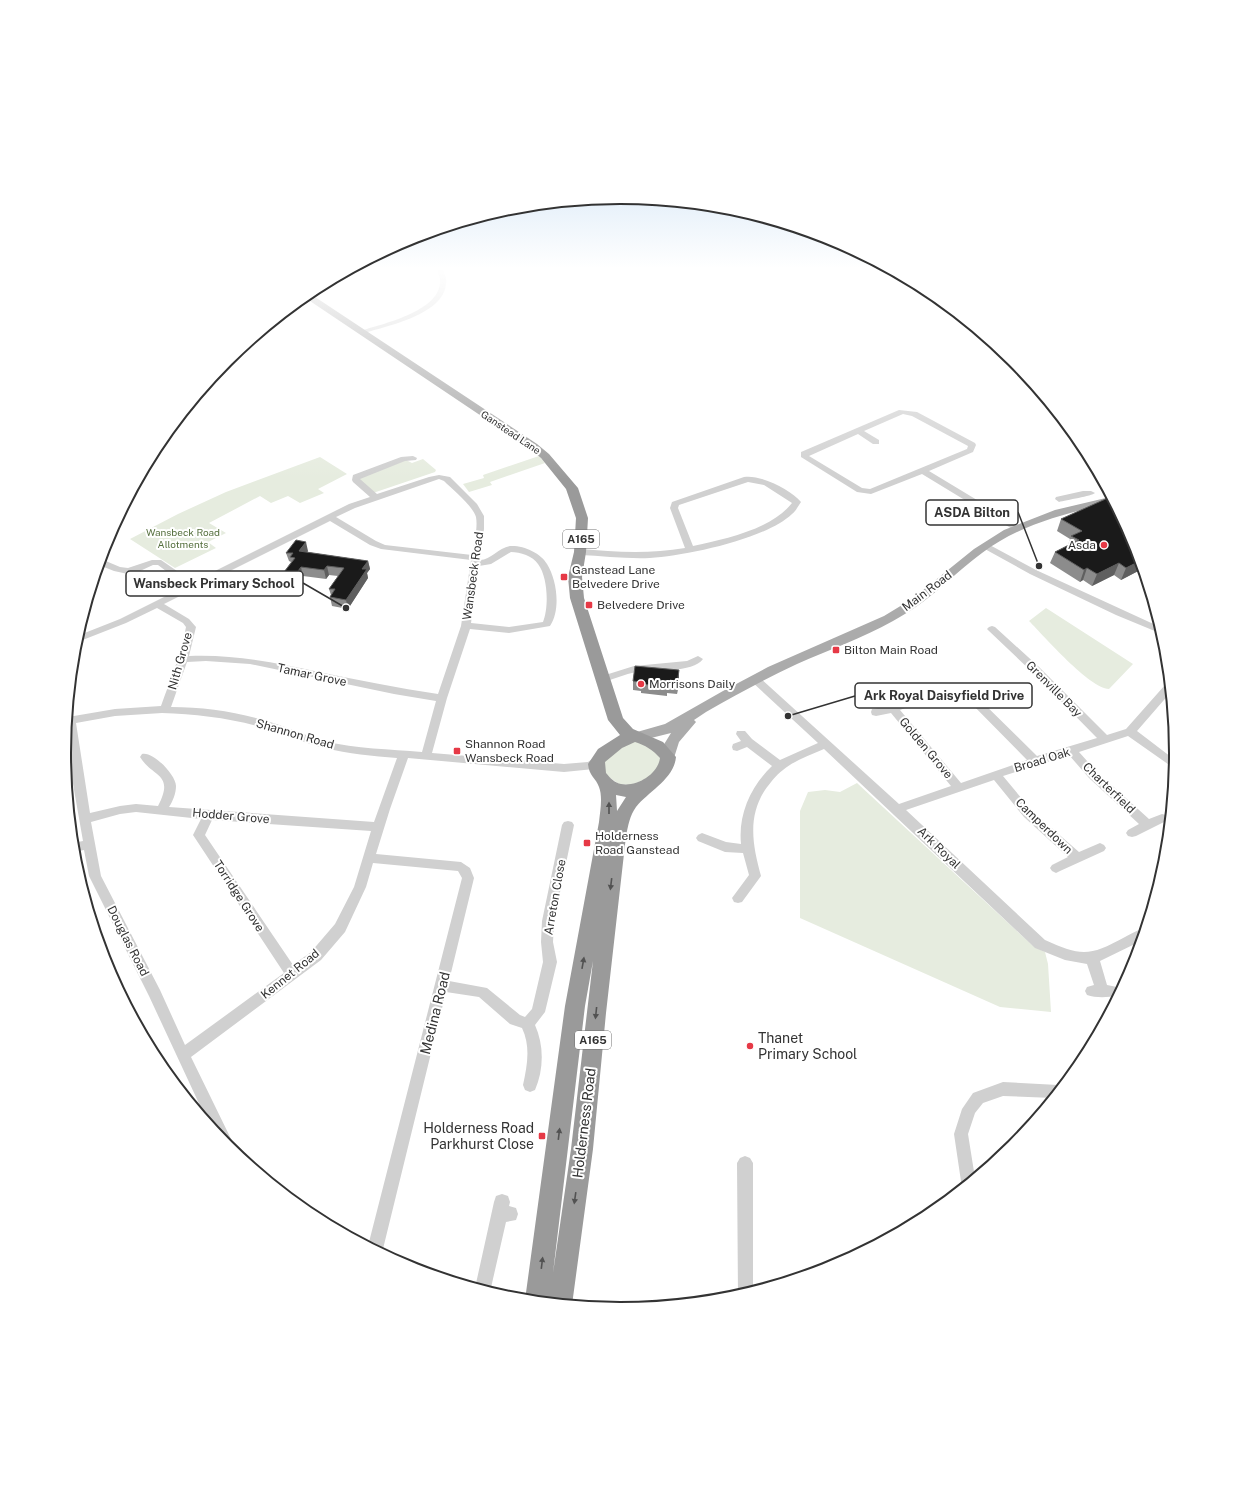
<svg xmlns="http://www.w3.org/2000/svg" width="1240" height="1507" font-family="'Public Sans',sans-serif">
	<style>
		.green { fill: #e6ecdf }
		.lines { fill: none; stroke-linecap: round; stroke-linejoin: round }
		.minor { fill: #d0d0d0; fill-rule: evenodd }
		.major { fill: #ababab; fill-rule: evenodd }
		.highway { fill: #9a9a9a; fill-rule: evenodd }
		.wall { fill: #8c8c8c }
		.shaded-wall { fill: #5f5f5f }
		.building { fill: #1a1a1a; stroke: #5f5f5f }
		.oneway { fill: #525252 }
		.poi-dot { fill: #e63946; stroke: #fff; stroke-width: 1.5 }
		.labels { text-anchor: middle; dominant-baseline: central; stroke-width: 4; stroke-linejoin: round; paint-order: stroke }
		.far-street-label { font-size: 10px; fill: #333; stroke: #fff }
		.far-park-label { font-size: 10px; fill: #56703f; stroke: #fff }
		.shield { fill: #fff; stroke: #707070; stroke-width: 1 }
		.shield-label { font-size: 11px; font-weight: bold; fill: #333 }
		.poi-label { font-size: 12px; fill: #333; stroke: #fff; text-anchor: start }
		.street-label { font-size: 12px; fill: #333; stroke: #fff }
		.near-street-label { font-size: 14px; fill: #333; stroke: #fff }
		.near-poi-label { font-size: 14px; fill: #333; stroke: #fff; text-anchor: start }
		.rim { fill: none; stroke: #333; stroke-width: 2 }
		.leader { fill: none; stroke: #333; stroke-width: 1.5 }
		.callout-dot { fill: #333; stroke: #fff; stroke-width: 1.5 }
		.callout { fill: #fff; stroke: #333; stroke-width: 1.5 }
		.callout-label { font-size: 13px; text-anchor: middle; font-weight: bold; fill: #333 }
	</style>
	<rect width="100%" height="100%" fill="#fff"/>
	<!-- green -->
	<path class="green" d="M539,456l6,7 -55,19 2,3 -23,7 -6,-8 21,-6 -1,-3z
		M320,457l27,17 -29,15 6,4 -24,10 -12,-7 -17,7 -11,-7 -51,27 17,10 -18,9 8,6 -41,20 -45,-29 48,-25 48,-22z
		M423,459l13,11 -1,2 -62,21 -13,-12 -1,-3 47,-18 6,3z
		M1046,608l87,56 -24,25c-20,-1 -64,-52 -80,-68z
		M632,742h6l15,4 9,14 -11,17 -20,8 -12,-1 -13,-9 -3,-12 5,-8z
		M857,783l175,162 13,7 3,12 3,48 -51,-5 -200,-89v-107l8,-19 17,-2 15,2z"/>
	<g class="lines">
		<!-- minor -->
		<path class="minor" d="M436,268h6c2,5 5,10 4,15 -1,31 -58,43 -82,50h-4v-2c22,-7 78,-19 80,-48 1,-5 -2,-10 -4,-15z
			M899,410l18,2 58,31 1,2 -3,7 -44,19 91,55 1,2 -1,2h-6l-92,-56 -51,20 -14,-2 -56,-35v-5zM903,414l9,2 56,30 -1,3 -97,40 -8,-1 -53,-32 49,-22 15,10h6v-4l-15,-9z
			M413,456l4,2 -1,2 -11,1 -45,18 17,15 52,-17 10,-2 11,2 27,27 7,12v13l-4,31c11,0 18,-12 30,-14 13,-1 31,7 37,18 10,16 14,46 3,62l-41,7 -39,-4 -23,69 -15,55 132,11 24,-2c6,-3 7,-9 15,-7l2,3 -7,9 -4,2 -30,3 -156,-14 -18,51 -14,45 85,8 9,6 4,10 -25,103 38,7 33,27 5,2 7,-8 11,-47 -2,-20 1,-21 20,-96 2,-3 4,-1 4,1 2,3 -20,96 -1,21 4,20 -12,50 -10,13c9,20 9,44 0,65l-5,2 -5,-2 -2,-5c4,-19 8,-38 -1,-57l-12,-4 -31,-27 -33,-5 -64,261 -14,-7 94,-368 -4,-7 -85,-8 -7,24 -21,45 -24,28 -130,97 42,86 3,5 -2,4 -7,-6 -18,-21 -60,-129 -60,-120 -5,-26 -10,2 -1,-9 10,-2 -10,-57 -6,1 -1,-8 6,-1 -6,-44 2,-15 47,-8 46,-3c9,-26 20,-51 25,-79l-3,-4 -26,-15 -31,15 -51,20 2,-7 43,-17 66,-33 -28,-21h-5l-13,6 -12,3 -14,-3 -15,-6 2,-6 19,8 8,1 24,-8h9l32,22 156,-78 21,-7 -17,-15 -1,-2 1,-5 48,-18zM439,479l5,2c8,8 29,25 32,36 2,11 -2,26 -4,38l-87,-10 -9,-4 -40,-24 19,-9zM330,521l40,24 11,4 90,11 -10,66 -23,68c-40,-6 -80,-14 -119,-22 -44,-9 -85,-18 -130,-16l7,-29 -7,-8 -25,-15zM511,552c9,0 22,4 27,12 10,13 11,43 5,58l-34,5 -38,-4 8,-57 12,-2zM206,661l44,3 144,30 42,7 -14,51c-32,-3 -66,-3 -97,-11 -19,-5 -36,-13 -55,-19 -32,-10 -65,-15 -99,-15l16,-45zM162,713c33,1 67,5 99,14 22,6 42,16 64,21 23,6 48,8 72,10l-23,64 -205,-15c4,-6 7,-14 7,-21 0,-11 -23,-35 -34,-32l-2,3c13,21 35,16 18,49l-22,-2 -16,2 -30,7 -14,-90 39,-7zM136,812l65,7 -8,16 91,138 -99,72 -25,-55 -59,-114 -10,-54 29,-8zM212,820l159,11 -17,56 -19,37 -24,28 -18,13 -88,-130z
			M744,477c16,-3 47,13 57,25 -3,4 -5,9 -9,12 -26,25 -106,42 -142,44 -23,1 -47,-2 -70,-3l-4,-3 4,-3c35,3 70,5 105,-1l-15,-40 2,-6zM748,482l16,3 28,18c-20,26 -67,36 -99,43l-15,-38 1,-3z
			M1083,491h8l4,2c-3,3 -29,7 -36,9l-4,-3 1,-2z
			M986,543l50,27 124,57 2,7 -46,-19 -86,-41 -47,-26 -1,-2z
			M992,626l3,1 44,40 68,68 19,-6 39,-44 4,-1 1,9 -33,38 38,29v9l-47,-33 -49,16 18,20 52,47 13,-5 4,1 2,3 -2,3 -30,15 -4,1 -4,-1 -2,-3 2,-3 11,-6 -50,-46 -20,-23 -66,21 29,35 47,41 21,-9 4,2 2,3 -2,3 -44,20 -4,2 -4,-2 -2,-3 2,-3 16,-8 -44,-40 -30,-37 -88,30 139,130c37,17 45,16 80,-3 6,-3 13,-8 20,-8l-4,12 -41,20 7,24 10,2 2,4 -2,4c-9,3 -21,3 -30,0l-2,-4 2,-4 7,-2 -7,-21 -22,-4 -30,-12 -211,-199c-14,6 -29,11 -41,21 -7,5 -13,13 -18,20 -18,28 -12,56 -4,86l-19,26 -4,1 -4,-1 -2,-4 17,-23 -6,-22 -18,-1 -27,-11 -2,-3 2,-3 4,-2 24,9 15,2c-3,-30 10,-58 31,-78l-25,-19 -10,4 -4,-1 -1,-3 1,-3 8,-3 -5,-7 1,-3h8l7,8 28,21 38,-17 -67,-62 -1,-2 1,-2h8l140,127 52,-18 -60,-73 -15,3 -4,-1 -1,-3 1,-3 19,-3 21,-8 4,2 1,2 -1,2 -16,6 61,73 66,-23 -65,-66 -1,-2 1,-2h8l67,66 60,-18 -66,-67 -42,-40 -2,-2 2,-2z
			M698,656l5,3c-10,14 -50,11 -67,13 -11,2 -22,7 -33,10l-5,-3 1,-2 35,-11 53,-5z
			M1003,1082l55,3 4,2 -9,11 -50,-2 -20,7 -8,10 -7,21 7,44 -13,10 -8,-54 8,-25 11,-16z
			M745,1156l5,2 3,5v128l-15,5 -1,-133 3,-5z
			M502,1194l6,2 2,6 -1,4 7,2 2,6 -2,6 -10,2 -16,70 -15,-4 19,-86 2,-6z"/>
		<!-- major -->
		<path class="major" d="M1110,497l3,6c-47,10 -92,21 -131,50 -32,24 -53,49 -89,68 -31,17 -64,29 -96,43 -32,15 -61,31 -91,48l-12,8 2,2 -17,20 -6,19 -5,1 -5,-1 -2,-4 2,-11 8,-13 -36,9 -5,-2 -2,-3 2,-3 35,-10 58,-33 45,-24 116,-51 28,-17 62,-50 30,-19 51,-20z"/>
		<!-- highway -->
		<path class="highway" d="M309,293l228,151 12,10 29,34 10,30 -2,34 -4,25 2,21 39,120 10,11 30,13 13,15c-2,22 -27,34 -40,50 -6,8 -8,19 -10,29l-20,177 -13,136 -21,156 -47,-5 40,-294 34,-184c1,-10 4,-25 0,-35 -3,-9 -10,-11 -11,-23l10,-15 22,-14 -12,-15 -38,-122 -2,-21 6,-25 2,-34 -10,-29 -25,-31 -12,-10 -225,-151zM635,742c10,3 18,8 25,16 -2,16 -23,29 -39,26 -6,-1 -11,-6 -15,-11l-1,-11 17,-14zM616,795l10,2 -9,14zM593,961l-22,188 -18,124 32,-267z"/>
	</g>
	<!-- wall -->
	<path class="wall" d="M1110,497l32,72 -21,11 -7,-5 -22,11 -9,-6 -3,2 -30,-19 5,-11 13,-7 2,-6 -13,-8 4,-12z
		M308,551l-1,1 61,9 2,8 -3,4 1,5 -20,31 -16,-3 -2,-9 1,-2 -2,-6 9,-13 -9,-1 -3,4 -23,-3 -8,11 -11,-3 -3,-8 10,-14 -2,-1 -3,-8z
		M679,670l-2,24 -10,-1v3l-26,-3v-2l-8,-1v-9z"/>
	<!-- shaded-wall -->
	<path class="shaded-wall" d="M306,542l2,9 -6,9 -3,-9z
		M368,561l2,8 -3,4 1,5 -20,31 -2,-9 16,-31z
		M1140,561l2,8 -21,11 5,-12z
		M1119,563l-5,12 -22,11 5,-12z
		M327,566l2,9 -3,4 -2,-9z
		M301,567l2,9 -8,11 -2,-9z
		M1087,568l-4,12 -3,2 4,-12z
		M679,670v9l-2,15v-9z"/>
	<!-- building -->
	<path class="building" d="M1110,497l24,44 6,20 -14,7 -7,-5 -22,11 -10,-6 -3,2 -29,-18 24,-12 -8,-4 11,-5 -21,-12z
		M296,540l10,2 -7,9 69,10 -6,8h5l-21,31 -16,-3 5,-8h-6l15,-21 -17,-2 -3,4 -23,-3 -8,11 -12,-2 14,-18 -5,-1 3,-4h-7z
		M635,666l44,4 -2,15 -9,-1 -1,3 -26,-3v-2l-8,-1z"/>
	<!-- one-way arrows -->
	<defs><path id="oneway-solid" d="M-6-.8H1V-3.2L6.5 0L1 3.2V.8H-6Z"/></defs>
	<g class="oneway">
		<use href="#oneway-solid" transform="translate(609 808) rotate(-90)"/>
		<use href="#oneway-solid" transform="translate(611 884) rotate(97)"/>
		<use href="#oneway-solid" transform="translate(583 963) rotate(-80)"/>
		<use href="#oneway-solid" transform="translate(596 1013) rotate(96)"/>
		<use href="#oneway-solid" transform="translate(559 1134) rotate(-83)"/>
		<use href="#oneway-solid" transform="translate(575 1198) rotate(98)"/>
		<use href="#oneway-solid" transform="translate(542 1263) rotate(-83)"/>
	</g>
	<!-- sky -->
	<linearGradient id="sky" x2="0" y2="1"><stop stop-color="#9ec6ea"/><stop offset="0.56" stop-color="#fff"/><stop offset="1" stop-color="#fff" stop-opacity="0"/></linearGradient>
	<rect width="1240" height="479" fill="url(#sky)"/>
	<!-- markers -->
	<g class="poi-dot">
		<circle cx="1104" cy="545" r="4"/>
		<rect x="560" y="573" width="8" height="8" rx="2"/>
		<rect x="585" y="601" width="8" height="8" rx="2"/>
		<rect x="832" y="646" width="8" height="8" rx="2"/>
		<circle cx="641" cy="684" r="4"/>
		<rect x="453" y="747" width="8" height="8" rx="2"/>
		<rect x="583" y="839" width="8" height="8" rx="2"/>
		<circle cx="750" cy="1046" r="4"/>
		<rect x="538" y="1132" width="8" height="8" rx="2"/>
	</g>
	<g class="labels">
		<!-- far-street labels -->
		<g class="far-street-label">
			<text transform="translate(511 432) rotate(34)">Ganstead Lane</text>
		</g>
		<!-- far-park labels -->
		<g class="far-park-label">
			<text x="183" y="532">Wansbeck Road<tspan x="183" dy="12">Allotments</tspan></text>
		</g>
		<!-- shield labels -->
		<g class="shield">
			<rect x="563" y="530" width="36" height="18" rx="3"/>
			<rect x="575" y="1031" width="36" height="18" rx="3"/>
		</g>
		<g class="shield-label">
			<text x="581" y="539">A165</text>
			<text x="593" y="1040">A165</text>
		</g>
		<!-- poi labels -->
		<g class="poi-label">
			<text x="1096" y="545" text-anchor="end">Asda</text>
			<text x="572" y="570">Ganstead Lane<tspan x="572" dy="14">Belvedere Drive</tspan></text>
			<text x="597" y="605">Belvedere Drive</text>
			<text x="844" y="650">Bilton Main Road</text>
			<text x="649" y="684">Morrisons Daily</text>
			<text x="465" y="744">Shannon Road<tspan x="465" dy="14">Wansbeck Road</tspan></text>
			<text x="595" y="836">Holderness<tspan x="595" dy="14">Road Ganstead</tspan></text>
		</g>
		<!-- street labels -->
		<g class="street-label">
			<text transform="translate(473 576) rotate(-82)">Wansbeck Road</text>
			<text transform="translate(927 591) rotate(-37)">Main Road</text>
			<text transform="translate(180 661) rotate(-74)">Nith Grove</text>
			<text transform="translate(312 675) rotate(12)">Tamar Grove</text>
			<text transform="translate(1054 689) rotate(45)">Grenville Bay</text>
			<text transform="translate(295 734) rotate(16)">Shannon Road</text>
			<text transform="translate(926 748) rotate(50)">Golden Grove</text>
			<text transform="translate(1042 760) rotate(-17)">Broad Oak</text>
			<text transform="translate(1109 788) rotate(44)">Charterfield</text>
			<text transform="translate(231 816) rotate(5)">Hodder Grove</text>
			<text transform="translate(1044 826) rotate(44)">Camperdown</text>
			<text transform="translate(939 848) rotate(44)">Ark Royal</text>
			<text transform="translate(239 896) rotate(57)">Torridge Grove</text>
			<text transform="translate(555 897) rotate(-80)">Arreton Close</text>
			<text transform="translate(128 941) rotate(63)">Douglas Road</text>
			<text transform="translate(290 974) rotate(-39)">Kennet Road</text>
		</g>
		<!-- near-street labels -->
		<g class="near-street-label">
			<text transform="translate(435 1013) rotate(-76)">Medina Road</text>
			<text transform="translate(584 1123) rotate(-83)">Holderness Road</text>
		</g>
		<!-- near-poi labels -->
		<g class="near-poi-label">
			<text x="758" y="1038">Thanet<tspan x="758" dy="16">Primary School</tspan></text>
			<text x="534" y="1128" text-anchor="end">Holderness Road<tspan x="534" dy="16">Parkhurst Close</tspan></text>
		</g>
	</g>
	<!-- crop -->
	<path d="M0 0H1240V1507H0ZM71 753a549 549 0 1 1 1098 0a549 549 0 1 1-1098 0Z" fill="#fff" fill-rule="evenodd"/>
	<path class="rim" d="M71 753a549 549 0 1 1 1098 0a549 549 0 1 1-1098 0Z"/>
	<!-- callouts -->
	<path class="leader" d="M1039 566L1018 512M346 608L303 583M788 716L855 696"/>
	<g class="callout-dot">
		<circle cx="1039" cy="566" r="4"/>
		<circle cx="346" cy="608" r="4"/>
		<circle cx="788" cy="716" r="4"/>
	</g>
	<g class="callout">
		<rect x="926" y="500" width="92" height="25" rx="4"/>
		<rect x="126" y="571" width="177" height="25" rx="4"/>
		<rect x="855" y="683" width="177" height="25" rx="4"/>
	</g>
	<g class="callout-label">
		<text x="972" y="517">ASDA Bilton</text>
		<text x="214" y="588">Wansbeck Primary School</text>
		<text x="944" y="700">Ark Royal Daisyfield Drive</text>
	</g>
</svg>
